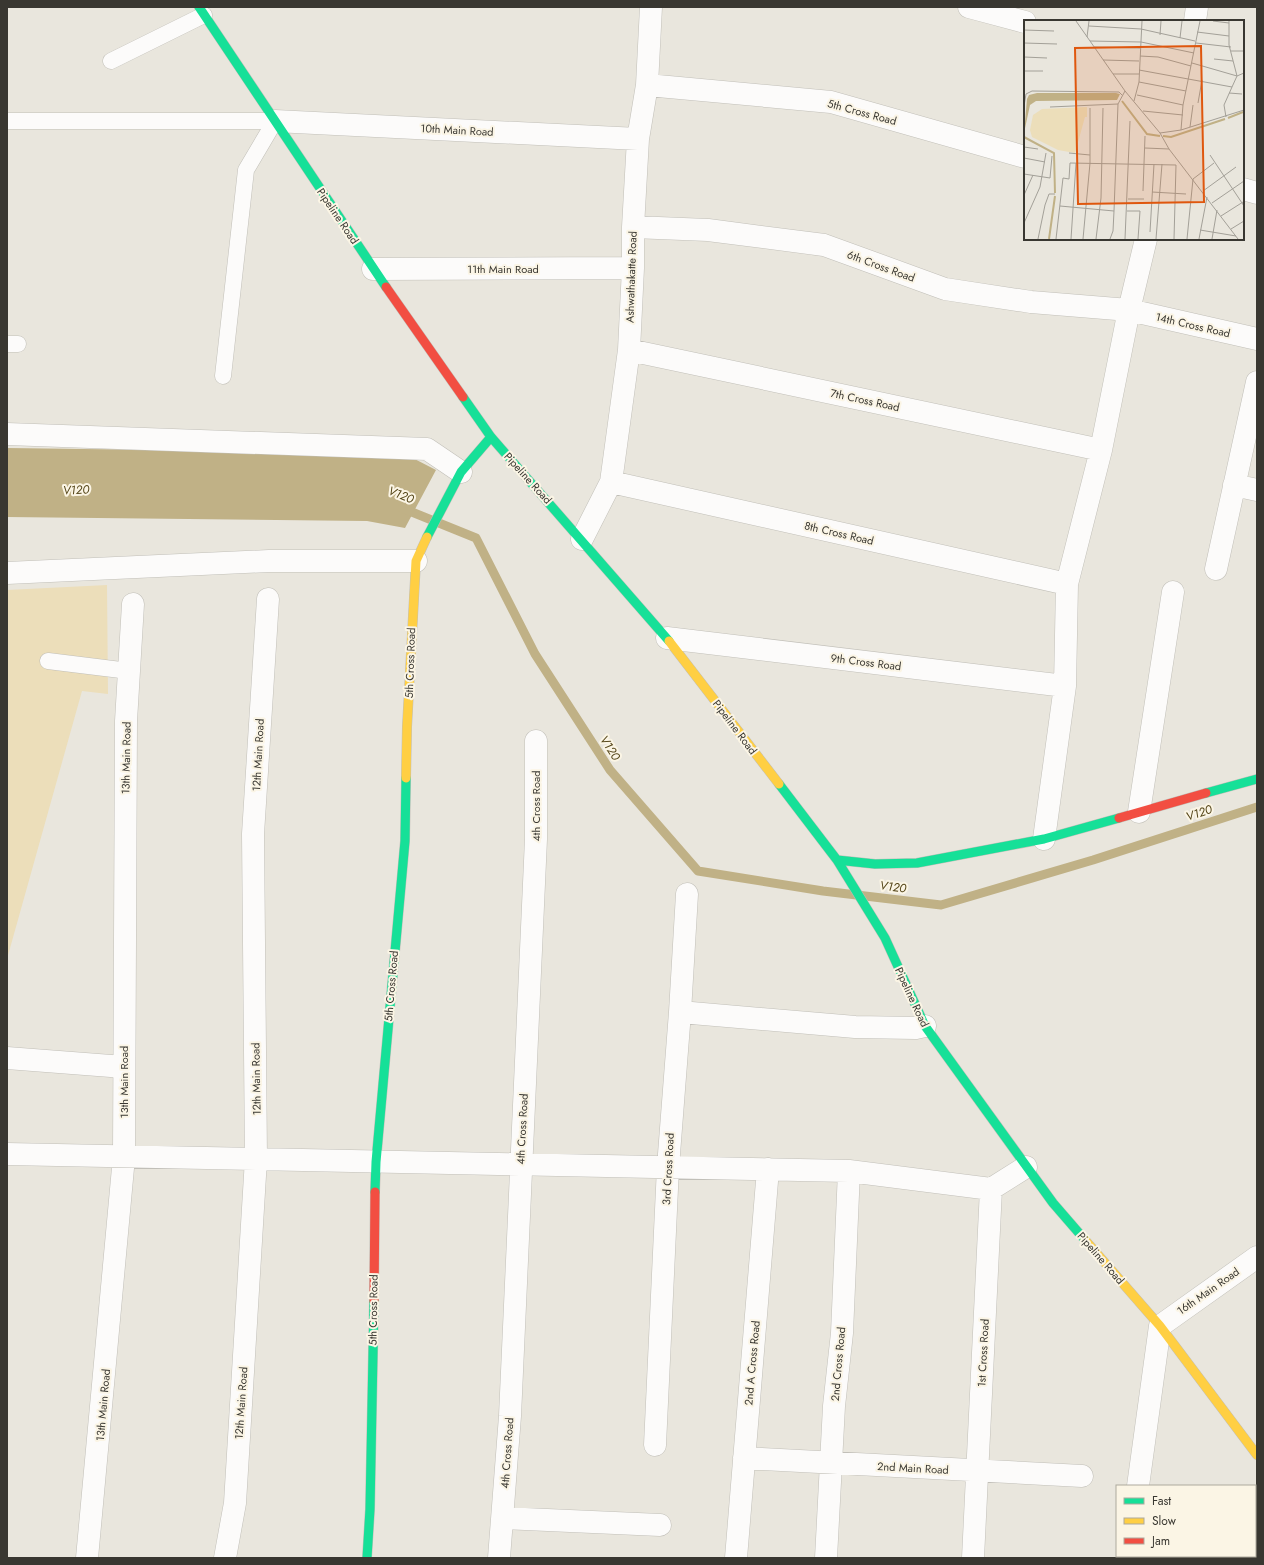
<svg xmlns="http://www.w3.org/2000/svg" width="1264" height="1565" font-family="Jost,sans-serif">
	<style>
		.green { fill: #ecdeba }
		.water { fill: #c0b186 }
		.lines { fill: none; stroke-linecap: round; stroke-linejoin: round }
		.stream { stroke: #c0b186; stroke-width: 9 }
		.lane-casing { stroke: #c1bfb8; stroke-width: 17 }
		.street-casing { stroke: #c1bfb8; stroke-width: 23 }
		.fast-casing { stroke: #c1bfb8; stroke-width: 10 }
		.slow-casing { stroke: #c1bfb8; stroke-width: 10 }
		.jam-casing { stroke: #c1bfb8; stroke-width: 10 }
		.lane { stroke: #fcfbfa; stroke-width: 16 }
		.street { stroke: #fcfbfa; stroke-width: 22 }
		.fast { stroke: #16e098; stroke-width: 9 }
		.slow { stroke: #ffcf43; stroke-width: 9 }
		.jam { stroke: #f24e42; stroke-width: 9 }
		.labels { text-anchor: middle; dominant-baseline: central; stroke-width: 4; stroke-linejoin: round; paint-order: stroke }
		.street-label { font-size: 11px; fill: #393731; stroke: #fbf5e5 }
		.water-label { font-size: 12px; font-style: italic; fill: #554619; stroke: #fbf5e5 }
		.inset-river { fill: none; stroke: #c0b186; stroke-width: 2 }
		.inset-road { fill: none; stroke: #a3a098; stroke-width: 1 }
		.view { fill: #df570e; fill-opacity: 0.15; stroke: #df570e; stroke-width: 2 }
		.inset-edge { fill: none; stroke: #393731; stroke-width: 2 }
	</style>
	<rect width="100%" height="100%" fill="#e9e6dd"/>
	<!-- green -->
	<path class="green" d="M107,585l1,109 -26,-3 -75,268v-369z"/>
	<!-- water -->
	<path class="water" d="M7,448l396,5 33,17 -31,58 -38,-7 -360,-4z"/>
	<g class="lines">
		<!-- stream -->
		<path class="stream" d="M402,508l74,30 59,116 75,116 88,101 125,20 118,14 152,-45 164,-53"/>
		<defs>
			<path id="lane" d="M111,61l93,-46
				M7,121h268
				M7,344h11
				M223,376l23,-206 29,-49
				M48,661l81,10"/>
			<path id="street" d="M969,7l56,15
				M1195,21l2,-14
				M647,85l184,17 194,55
				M275,121l363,18
				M1243,189l14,4
				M633,227l75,3 116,15 121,44 86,13 98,8 128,29
				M373,269l260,-1
				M629,350l472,100
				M7,434l420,15 34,23
				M611,482l456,102
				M1234,485l23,5
				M582,539l29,-57 18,-132 4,-82v-41l5,-88 9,-54 4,-78
				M1216,569l41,-187
				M7,573l262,-12h147
				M667,638l398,48
				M1139,812l34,-220
				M1044,839l21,-153 2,-102 34,-134 28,-140 17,-71
				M680,1012l175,15 61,1 9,-2
				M7,1058l117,9
				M7,1154l842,17 142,18
				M991,1189l35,-22
				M655,1445l13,-278 12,-155 7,-118
				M744,1458l338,18
				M1138,1486l22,-160 97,-69
				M503,1518l157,7
				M87,1558l37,-401 2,-436 7,-117
				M225,1558l10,-55 21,-344 -3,-325 15,-235
				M499,1558l11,-142 26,-577v-98
				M736,1558l32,-389
				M826,1558l8,-152 8,-73 7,-162
				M973,1558l18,-369
				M1128,1558v-2"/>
			<path id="fast" d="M199,7l187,280
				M463,397l28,40 178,204
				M427,537l34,-65 30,-35
				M779,784l58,76 48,78 40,88 128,177 32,37
				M1206,793l51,-14
				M837,860l38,4 42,-1 127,-24 75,-21
				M375,1192l1,-30 29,-321 1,-63
				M367,1558l3,-49 4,-208"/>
			<path id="slow" d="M669,641l110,143
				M406,778l1,-51 9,-166 11,-24
				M1085,1240l75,86 97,129"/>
			<path id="jam" d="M386,287l77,110
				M1119,818l87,-25
				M374,1301l1,-109"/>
		</defs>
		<!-- lane casing -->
		<use href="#lane" class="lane-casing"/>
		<!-- street casing -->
		<use href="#street" class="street-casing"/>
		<!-- fast casing -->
		<use href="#fast" class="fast-casing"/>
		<!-- slow casing -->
		<use href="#slow" class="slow-casing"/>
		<!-- jam casing -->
		<use href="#jam" class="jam-casing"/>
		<!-- lane -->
		<use href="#lane" class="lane"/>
		<!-- street -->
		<use href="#street" class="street"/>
		<!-- fast -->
		<use href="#fast" class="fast"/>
		<!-- slow -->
		<use href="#slow" class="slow"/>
		<!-- jam -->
		<use href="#jam" class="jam"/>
	</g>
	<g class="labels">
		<!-- street labels -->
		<g class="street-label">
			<text transform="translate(862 112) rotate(15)">5th Cross Road</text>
			<text transform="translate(457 130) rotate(3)">10th Main Road</text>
			<text transform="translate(338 216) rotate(56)">Pipeline Road</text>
			<text transform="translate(881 266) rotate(20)">6th Cross Road</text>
			<text x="503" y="269">11th Main Road</text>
			<text transform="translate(631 277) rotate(-88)">Ashwathakatte Road</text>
			<text transform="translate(1193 325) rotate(13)">14th Cross Road</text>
			<text transform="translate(865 400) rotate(12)">7th Cross Road</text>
			<text transform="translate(528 478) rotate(48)">Pipeline Road</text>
			<text transform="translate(839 533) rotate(13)">8th Cross Road</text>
			<text transform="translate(866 662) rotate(7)">9th Cross Road</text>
			<text transform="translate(410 663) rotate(-88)">5th Cross Road</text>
			<text transform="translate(735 727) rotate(53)">Pipeline Road</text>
			<text transform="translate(258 755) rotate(-87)">12th Main Road</text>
			<text transform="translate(126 758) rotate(-89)">13th Main Road</text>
			<text transform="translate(536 806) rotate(-90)">4th Cross Road</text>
			<text transform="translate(391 986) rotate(-85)">5th Cross Road</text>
			<text transform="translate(912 997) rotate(65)">Pipeline Road</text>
			<text transform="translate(256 1079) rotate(-91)">12th Main Road</text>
			<text transform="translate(124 1082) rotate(-90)">13th Main Road</text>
			<text transform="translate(522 1129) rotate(-87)">4th Cross Road</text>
			<text transform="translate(668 1169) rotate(-87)">3rd Cross Road</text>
			<text transform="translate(1101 1258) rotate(49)">Pipeline Road</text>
			<text transform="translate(1208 1291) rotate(-35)">16th Main Road</text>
			<text transform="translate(373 1310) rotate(-89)">5th Cross Road</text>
			<text transform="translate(983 1353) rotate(-87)">1st Cross Road</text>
			<text transform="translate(752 1363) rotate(-85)">2nd A Cross Road</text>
			<text transform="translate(838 1364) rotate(-85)">2nd Cross Road</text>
			<text transform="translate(241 1403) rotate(-86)">12th Main Road</text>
			<text transform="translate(103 1405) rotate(-85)">13th Main Road</text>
			<text transform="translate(507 1453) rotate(-86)">4th Cross Road</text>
			<text transform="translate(913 1468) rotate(3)">2nd Main Road</text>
		</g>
		<!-- water labels -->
		<g class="water-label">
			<text transform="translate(76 490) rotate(-2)">V120</text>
			<text transform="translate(401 495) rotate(22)">V120</text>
			<text transform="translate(610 748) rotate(57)">V120</text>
			<text transform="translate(1199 813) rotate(-18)">V120</text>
			<text transform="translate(893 887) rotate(7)">V120</text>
		</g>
	</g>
	<!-- overview -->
	<g transform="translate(1024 20)">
		<rect width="220" height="220" fill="#e9e6dd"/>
		<path d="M63,87v10h-2l-10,36 -17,-3 -26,-13 -2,-7 3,-15 9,-6z" fill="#ecdeba"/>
		<path d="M13,73h79l4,1 -3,6 -81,1 -6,4 -6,28 3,-34 2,-4z" fill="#c0b186"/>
		<path class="inset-river" d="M98,81l25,33 13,2M204,98l15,-6M139,116l8,1 54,-18M0,117l30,16 1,40M25,219l6,-43"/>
		<path class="inset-road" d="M52,1l49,70 35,42 9,16 69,90M189,1l16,2M65,6l52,3 54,12M0,10l30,1M173,12l32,4M136,15l1,-14M63,17l2,-16M156,18l2,-17M66,21l51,1 53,11M0,23l33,1M172,23l35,4M70,27l46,1M207,31h13M116,36l18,1 33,9M0,37l23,1M190,39l19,2M79,40l36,1M168,43l45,13 -8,-31v-24M115,50l93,17M0,51h19M89,54h26M115,62l47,9M205,73l13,1M113,75l46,10M110,81l5,-19 3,-61M174,83l4,-23M0,86l2,-12 6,-3 87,1 3,3M26,87l68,-3M119,91l40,4M202,97l-2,-12 8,-18 5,-11 7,-3M166,107l3,-22M157,110l2,-25 17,-84M136,113l21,-3 63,-20M0,127l14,2M121,128l24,1M45,133l21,2M186,135l34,51M0,138l21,4M0,154l26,4 2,-22M119,171l2,-55M179,171l33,-24M128,172l34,2M0,175l9,-20M104,179h16M188,183l32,-22M36,186l54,5M103,191h13l-2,28M197,196l22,-14M0,203l16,-36 6,-34M207,209l13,-8M176,210l36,6M126,212l4,-68M14,219l7,-34 4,-11h6M32,219l7,-61 6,1 1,-16 106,2M47,219l5,-76M59,219l7,-76v-55M72,219l5,-41 2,-90M86,219l3,-8 1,-20 4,-107 7,-13M101,219l5,-118M132,219l6,-75M150,219l2,-74M163,219l6,-60 21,-16M175,219l8,-42M188,219l5,-29"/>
		<path class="view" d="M177,26l3,156 -126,2 -3,-156z"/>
		<rect width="220" height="220" class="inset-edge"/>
	</g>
	<!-- border -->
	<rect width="1264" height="1565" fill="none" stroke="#393731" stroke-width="16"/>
	<!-- legend -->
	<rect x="1116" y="1485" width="140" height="72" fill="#fbf5e5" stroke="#ada99d"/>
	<rect x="1124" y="1498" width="20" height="6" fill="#16e098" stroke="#ada99d"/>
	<text x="1152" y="1505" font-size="12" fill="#393731">Fast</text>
	<rect x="1124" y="1518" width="20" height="6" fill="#ffcf43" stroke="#ada99d"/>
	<text x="1152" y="1525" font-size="12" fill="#393731">Slow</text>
	<rect x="1124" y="1538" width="20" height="6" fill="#f24e42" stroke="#ada99d"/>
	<text x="1152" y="1545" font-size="12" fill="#393731">Jam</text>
</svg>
